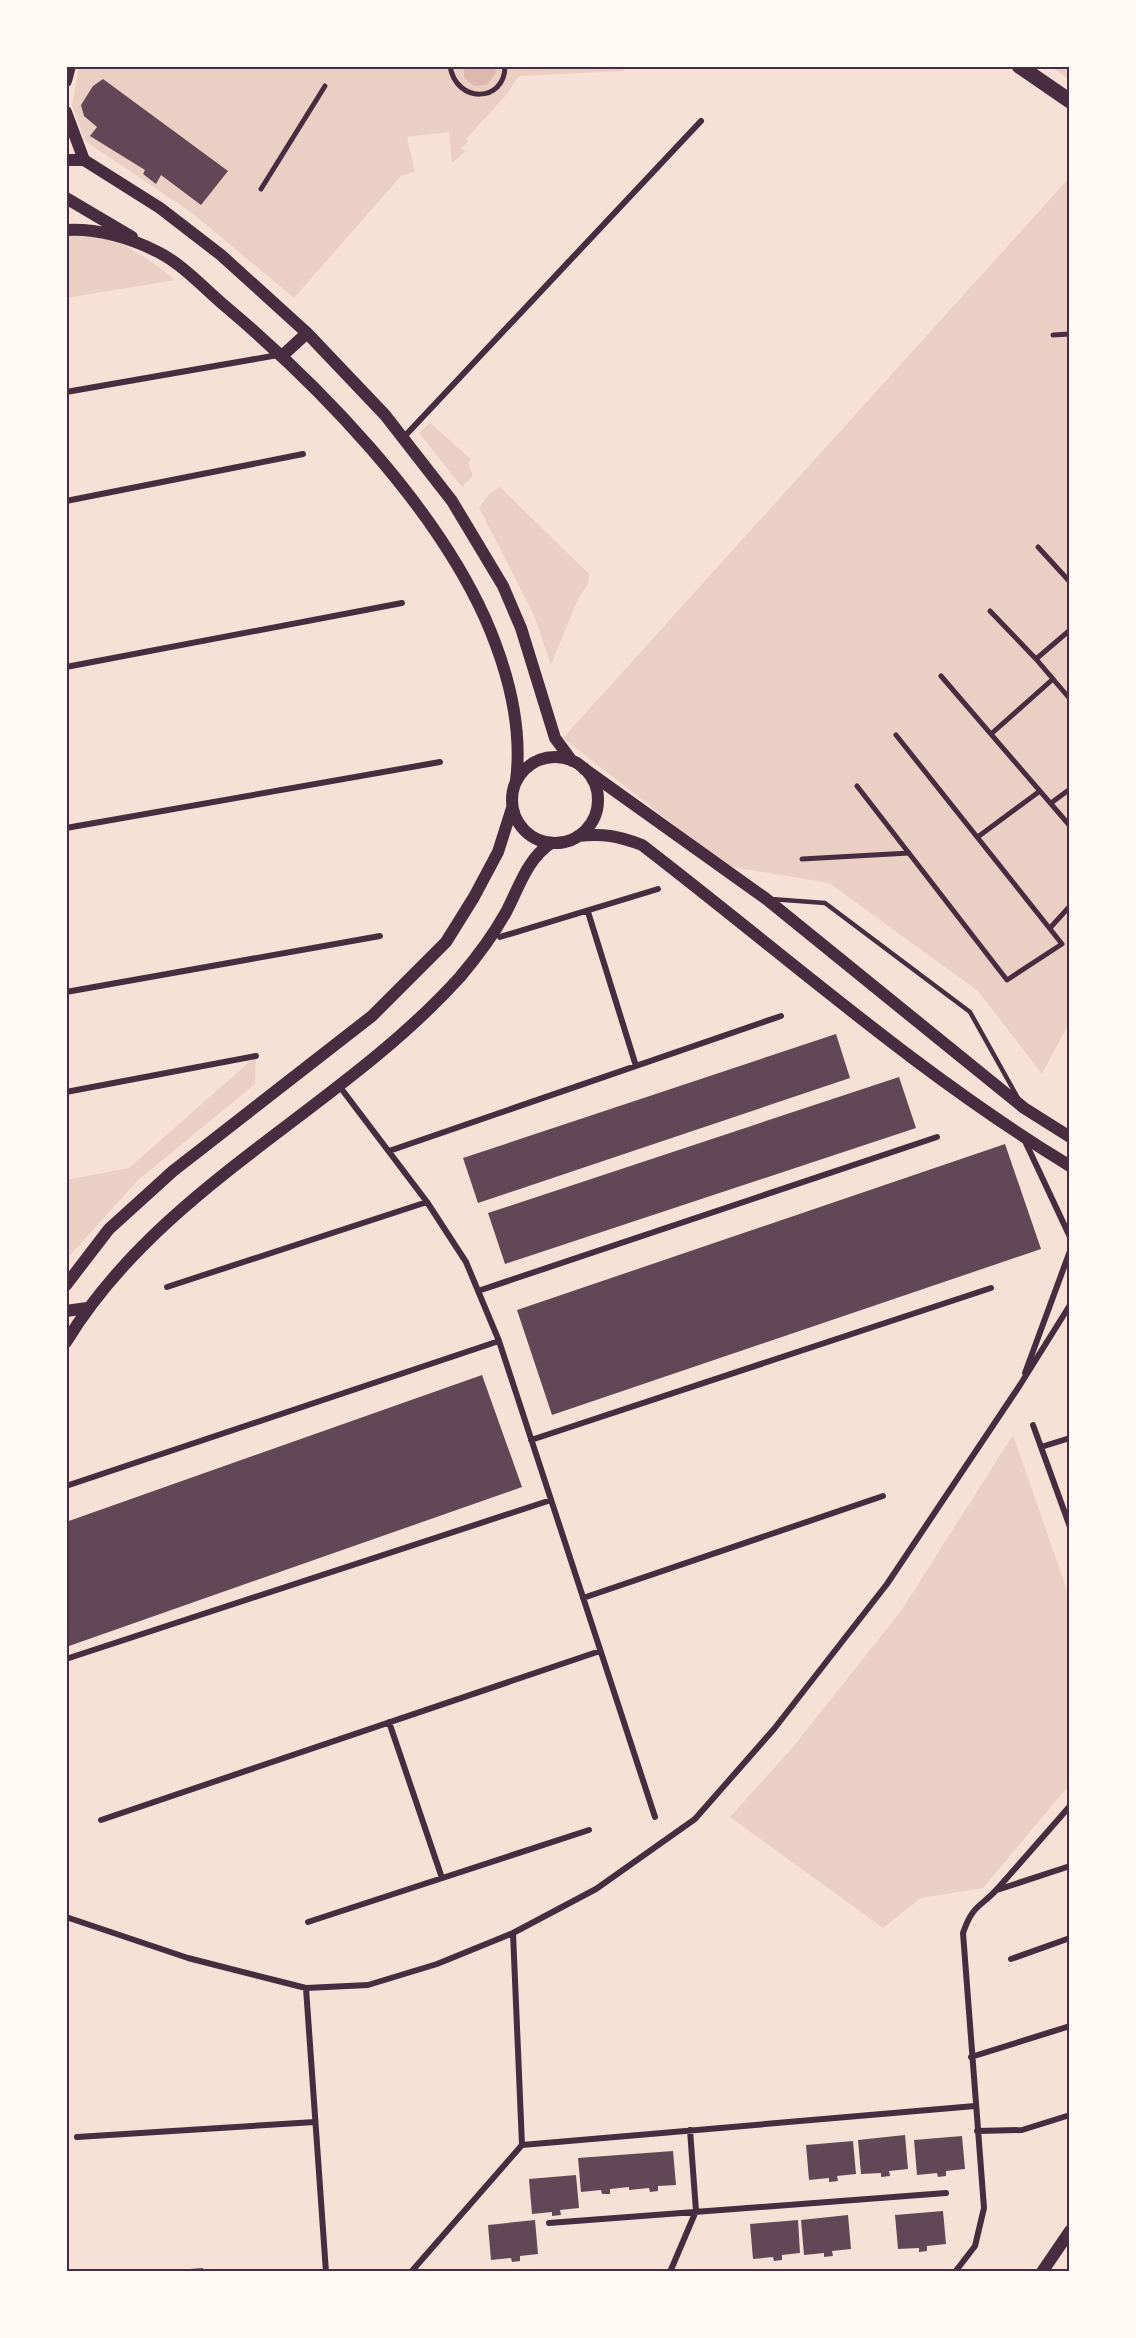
<svg xmlns="http://www.w3.org/2000/svg" width="1136" height="2338" font-family="'Fira Sans Condensed',sans-serif">
	<style>
		.green { fill: #ebcfc5 }
		.water { fill: #dcb8b0 }
		.building { fill: #644757 }
		.lines { fill: none; stroke-linecap: round; stroke-linejoin: round }
		.service { stroke: #4a2c40; stroke-width: 4.5 }
		.pedestrian { stroke: #4a2c40; stroke-width: 5 }
		.minor { stroke: #4a2c40; stroke-width: 6 }
		.secondary { stroke: #4a2c40; stroke-width: 12 }
		.trunk { stroke: #4a2c40; stroke-width: 15 }
		.neatline { fill: none; stroke: #4a2c40; stroke-width: 2 }
	</style>
	<rect width="100%" height="100%" fill="#f7e1d7"/>
	<!-- green -->
	<path class="green" d="M79,66h544l1,5 -105,5 -12,18 -41,45 2,2 -7,7 4,3 -13,12 -3,-31 -42,5 8,35 -14,4 -107,122 -102,-85 -107,-72 -13,-36z
		M1050,66h20v14z
		M1070,177v844l-28,53 -64,-83 -149,-108 -102,-17 -164,-128z
		M66,235c49,0 72,15 109,45l-109,18z
		M430,423l41,36 -3,5 5,11 -11,12 -43,-54z
		M500,487l89,87 -1,10 -10,15 -27,66 -17,-50 -55,-107 11,-15z
		M256,1056l-1,28 -118,97 -71,79v-80l63,-12z
		M1013,1435l57,164v185l-87,104 -62,10 -38,30 -153,-111 63,-70 108,-136z"/>
	<!-- water -->
	<path class="water" d="M464,66h31l1,7 -9,12 -13,1 -10,-8z"/>
	<!-- building -->
	<path class="building" d="M103,79l125,92 -27,34 -40,-30 -5,9 -13,-10 2,-4 -55,-34 7,-9 -13,-11 -3,-11 12,-19z
		M836,1034l14,44 -372,125 -15,-45z
		M899,1077l17,51 -411,136 -17,-51z
		M1005,1144l36,105 -489,166 -35,-105z
		M482,1375l40,112 -453,159 -3,-9v-115z
		M905,2135l3,34 -19,2 1,5 -9,1v-4l-20,1 -3,-34z
		M962,2136l3,33 -19,2v5l-8,1 -1,-4 -20,2 -3,-35z
		M853,2141l3,33 -19,2 1,5 -9,1v-4l-20,2 -3,-35z
		M673,2151l3,34 -18,1v5l-8,1 -1,-4 -20,2v-3l-19,2v5h-8l-1,-4 -20,2 -3,-34z
		M576,2175l3,33 -19,2 1,5 -9,1v-4l-20,2 -3,-35z
		M943,2211l3,33 -19,2v5l-8,1v-4l-21,1 -3,-34z
		M848,2215l3,34 -19,2 1,5 -9,1v-4l-20,2 -3,-35z
		M535,2220l3,34 -18,2v5l-8,1 -1,-4 -20,2 -3,-35z
		M798,2220l2,33 -18,2v5l-8,1 -1,-4 -20,2 -3,-35z
		M203,2268l1,4h-28v-2z"/>
	<g class="lines">
		<!-- service -->
		<path class="service" d="M771,899l54,4 145,109 48,86"/>
		<!-- pedestrian -->
		<path class="pedestrian" d="M450,66c6,38 55,37 55,0
			M261,189l64,-103
			M1053,335l17,-1
			M1038,547l32,35
			M990,611l46,48 34,40
			M1036,659l34,-29
			M941,676l129,150
			M991,734l62,-55
			M857,786l150,194 55,-36 -166,-209
			M1051,803l19,-14
			M979,836l61,-45
			M802,859l107,-6
			M1050,928l20,-22"/>
		<!-- minor -->
		<path class="minor" d="M66,392l212,-37
			M403,438l298,-317
			M66,501l237,-47
			M66,667l336,-64
			M66,828l374,-66
			M588,912l48,154
			M500,937l158,-48
			M66,992l314,-56
			M340,1087l87,115 39,60 33,79 156,476
			M66,1092l190,-36
			M1024,1139l46,98
			M389,1151l392,-135
			M167,1287l260,-85
			M478,1291l459,-154
			M1025,1373l45,-122
			M1033,1425l37,102
			M531,1440l460,-152
			M1041,1447l29,-9
			M66,1486l433,-145
			M583,1598l300,-102
			M66,1659l485,-159
			M389,1722l53,156
			M101,1820l499,-169
			M997,1890l73,-24
			M66,1917l122,41 118,30 62,-3 69,-21 76,-31 83,-44 99,-70 79,-90 113,-145 133,-199 50,-80
			M308,1922l281,-92
			M513,1933l9,212
			M1011,1959l59,-21
			M306,1988l20,284
			M971,2057l99,-31
			M977,2131l45,-1 48,-15
			M77,2137l238,-15
			M522,2145l453,-39
			M549,2223l397,-30
			M411,2272l111,-127
			M670,2272l26,-61 -6,-81
			M955,2272l20,-26 9,-38 -21,-275c10,-30 19,-26 36,-46 24,-27 47,-54 71,-81"/>
		<!-- secondary -->
		<path class="secondary" d="M66,81l4,-15
			M66,112l18,48 76,48 61,47 86,78 78,82 67,86 51,85 18,42 34,110 17,23
			M66,160h18
			M66,198l66,39
			M66,230c30,-2 65,8 92,22 24,12 46,36 67,54 96,81 208,197 260,312 22,50 38,107 31,163
			M283,355l24,-22
			M512 800a43 43 0 1 1 86 0a43 43 0 1 1-86 0Z
			M583,768l182,130 259,210 46,29
			M578,836c24,-3 41,0 64,9 142,109 275,228 428,321
			M66,1285l43,-56 64,-58 199,-155 74,-74 28,-45 24,-45 14,-44
			M66,1311l21,-3
			M66,1342c96,-157 273,-231 394,-365 17,-20 32,-40 45,-63 14,-26 21,-54 46,-71
			M1042,2272l28,-41"/>
		<!-- trunk -->
		<path class="trunk" d="M1019,66l51,35"/>
	</g>
	<!-- border -->
	<rect width="1136" height="2338" fill="none" stroke="#fffaf5" stroke-width="135"/>
	<rect x="68" y="68" width="1000" height="2202" class="neatline"/>
</svg>
